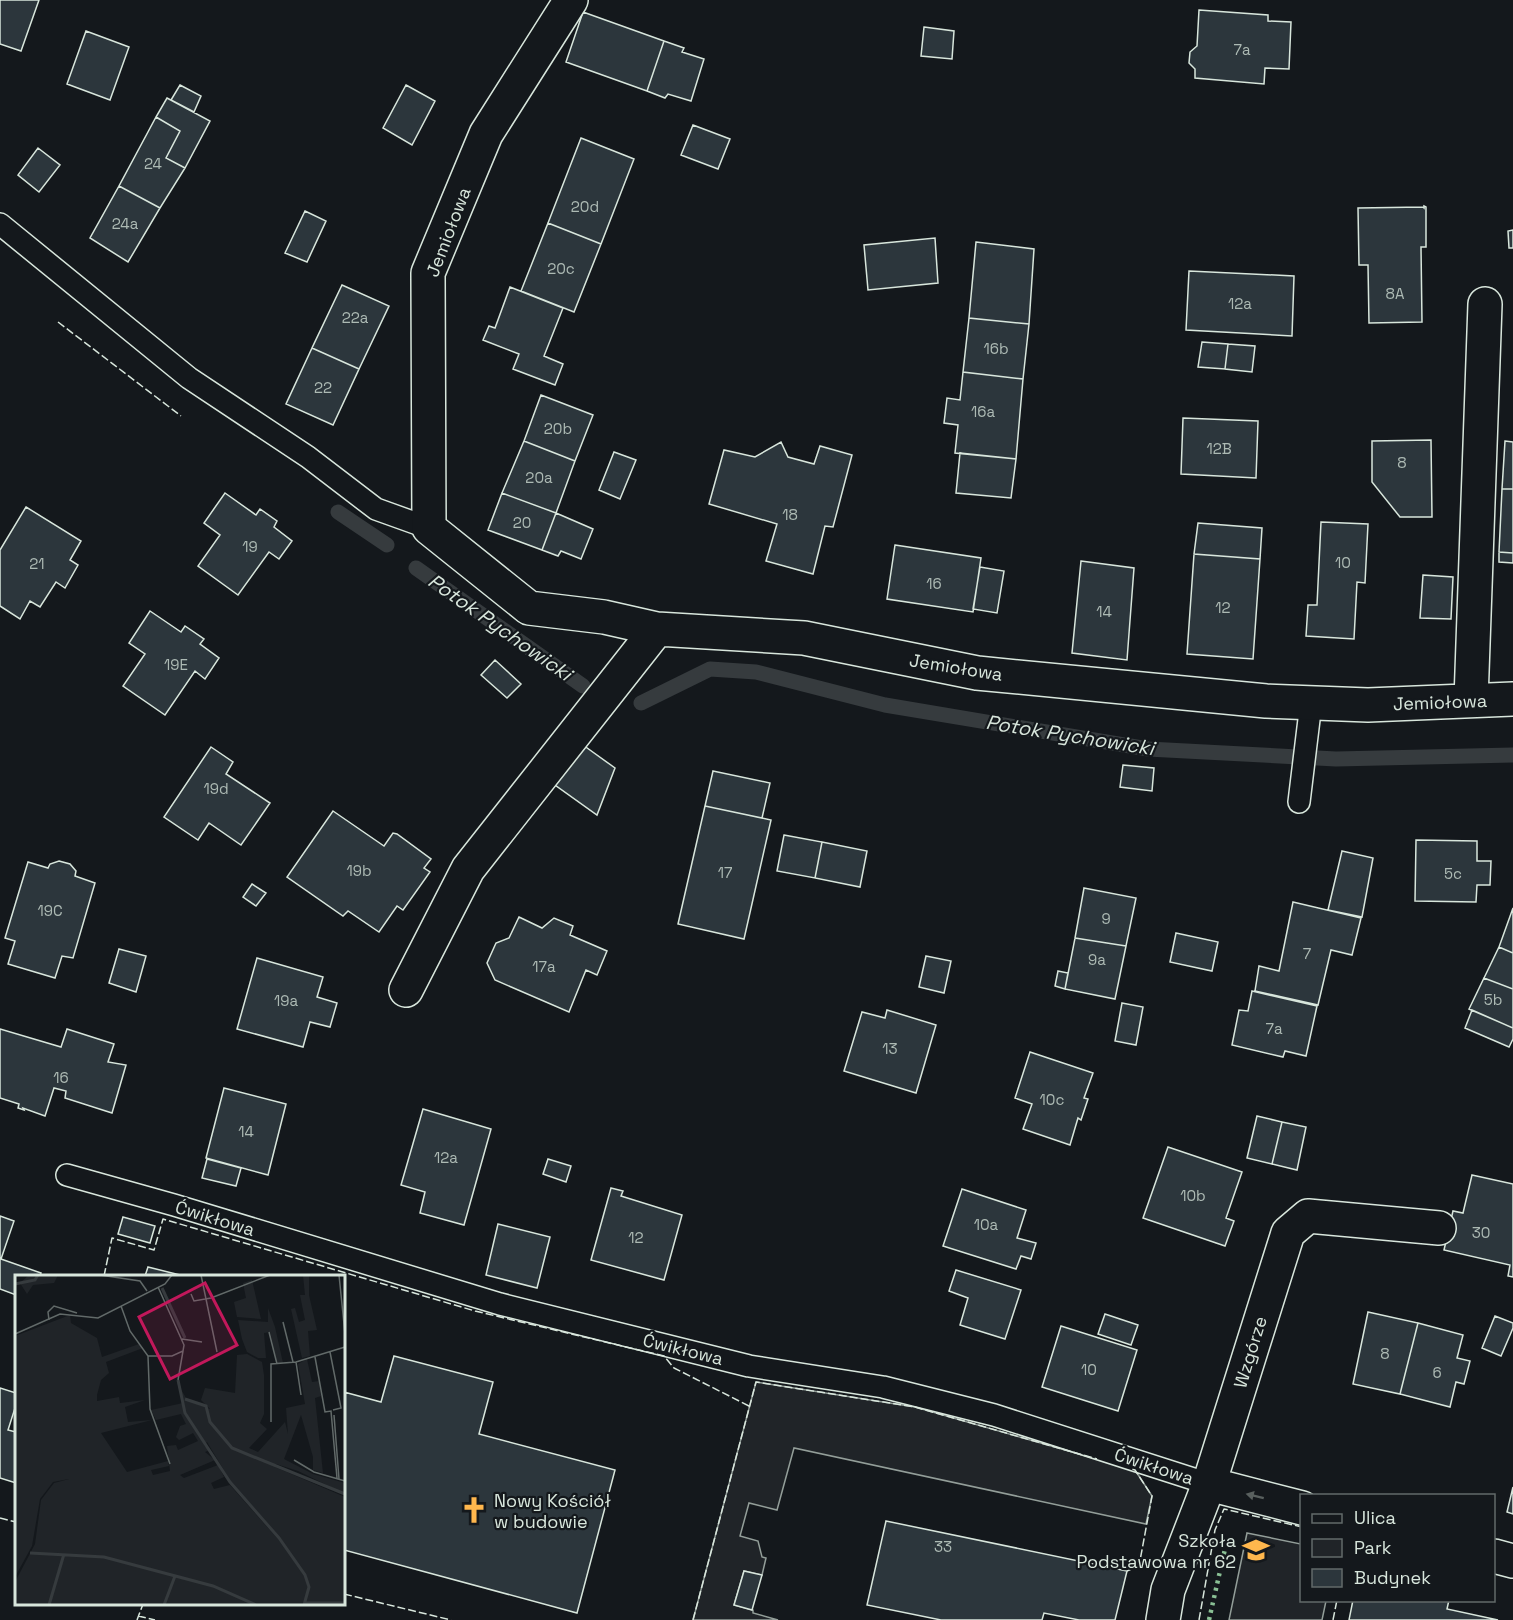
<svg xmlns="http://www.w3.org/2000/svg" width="1513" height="1620" font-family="'Space Grotesk',sans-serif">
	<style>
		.green { fill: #202428; stroke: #939e99; stroke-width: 1.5 }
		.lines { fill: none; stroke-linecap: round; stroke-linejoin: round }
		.stream { stroke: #363b3e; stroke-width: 15 }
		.building { fill: #2c363c; stroke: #d8e6dc; stroke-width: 1.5 }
		.service-casing { stroke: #d8e6dc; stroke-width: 24 }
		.minor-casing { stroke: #d8e6dc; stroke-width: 36 }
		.service { stroke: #14181c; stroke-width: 21 }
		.minor { stroke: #14181c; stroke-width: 33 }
		.hedge { stroke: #8ac095; stroke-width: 4.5; stroke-dasharray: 3 4.5; stroke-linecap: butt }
		.fence { stroke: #d8e6dc; stroke-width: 1.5; stroke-dasharray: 8 3; stroke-linecap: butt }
		.oneway { fill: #59605f }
		.labels { text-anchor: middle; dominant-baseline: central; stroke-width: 4.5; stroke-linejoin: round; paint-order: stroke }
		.number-label { font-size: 15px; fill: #adbab4 }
		.street-label { font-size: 18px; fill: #d8e6dc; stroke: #14181c }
		.poi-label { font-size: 18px; fill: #d8e6dc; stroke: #14181c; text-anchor: start }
		.water-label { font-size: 20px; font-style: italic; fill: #d8e6dc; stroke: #14181c }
		.inset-river { fill: none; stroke: #363b3e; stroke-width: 3 }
		.inset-road { fill: none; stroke: #626a69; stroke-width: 1.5 }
		.view { fill: #c2185b; fill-opacity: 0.15; stroke: #c2185b; stroke-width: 3 }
		.inset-edge { fill: none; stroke: #d8e6dc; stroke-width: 3 }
	</style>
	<rect width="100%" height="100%" fill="#14181c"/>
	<!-- green -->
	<path class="green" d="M756,1382l159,25 220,63 17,26 -6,28 -352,-76 -17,62 -28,-7 -9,33 18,5 4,16 4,1 -4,17 -18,-4 -10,34 19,5v3l25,7h-85z
		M1247,1533l54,11 1,56 24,1 -4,19h-93z"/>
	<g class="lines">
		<!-- stream -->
		<path class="stream" d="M338,512l49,33
			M416,568l167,118
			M641,703l69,-34 46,3 129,33 263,44 188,10 177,-4"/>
	</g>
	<!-- building -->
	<path class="building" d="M0,0h39l-18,51 -21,-7z
		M1199,10l69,5v6l23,1 -2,47 -24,-1 -1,16 -69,-6v-9l-6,-6 1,-11 7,-6z
		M583,12l81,29 -17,50 -81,-29z
		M924,27l30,4 -2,28 -31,-3z
		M86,31l43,16 -19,53 -43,-16z
		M664,41l20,7 -2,4 22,7 -13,42 -23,-7 -3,4 -18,-7z
		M180,85l21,11 -7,16 -23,-12z
		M406,85l29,16 -23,44 -29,-17z
		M167,98l43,23 -25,47 -19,-10 14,-27 -24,-14z
		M156,117l24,14 -14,27 19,10 -25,40 -41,-22z
		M693,125l37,14 -12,30 -37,-14z
		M581,138l53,21 -33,85 -53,-21z
		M38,148l22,17 -21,27 -21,-17z
		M119,186l41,22 -32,54 -38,-24z
		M1424,206l2,1v40h-5l1,75 -53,1 -1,-58h-9l-1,-57 65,-1 1,1z
		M305,211l21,10 -19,41 -22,-9z
		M548,223l53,21 -27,68 -53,-21z
		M1513,230v18h-4l-1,-17z
		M935,238l3,45 -70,7 -4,-45z
		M976,242l58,7 -5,75 -60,-6z
		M1189,271l105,5 -2,60 -106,-6z
		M342,285l47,21 -30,63 -47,-21z
		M510,287l53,21 -19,48 19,8 -8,21 -42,-16 6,-15 -36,-14 6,-14 6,2z
		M969,318l60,6 -6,55 -60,-7z
		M1202,342l26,2 -3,25 -27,-2z
		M1228,344l27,2 -3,26 -27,-3z
		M312,348l47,21 -26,56 -47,-21z
		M963,372l60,7 -7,80 -61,-6 3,-28 -14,-2 3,-25 13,2z
		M541,395l52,20 -18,46 -51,-20z
		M1183,418l75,3 -2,57 -75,-4z
		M1431,440l1,77h-32l-28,-35v-41z
		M524,441l51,20 -19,52 -54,-20z
		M1505,441l8,1v47h-11z
		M781,442l7,15 26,7 6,-18 32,9 -19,72 -8,-1 -12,48 -47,-13 11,-37 -68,-20 15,-54 31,7z
		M614,452l22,8 -16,39 -21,-9z
		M960,453l56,6 -5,39 -55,-5z
		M1502,489h11v64l-14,-1z
		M225,493l31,22 4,-6 17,12 -3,6 18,14 -13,18 -10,-7 -31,43 -40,-29 22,-31 -16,-12z
		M502,493l54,20 -14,37 -54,-20z
		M26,507l55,34 -11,19 8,5 -13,23 -9,-6 -16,25 -10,-6 -10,18 -20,-13v-56z
		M556,513l37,16 -12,30 -20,-8 -3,5 -16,-6z
		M1321,522l47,2 -3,59 -8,-1 -3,57 -48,-3 2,-31h9z
		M1198,523l64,5 -2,31 -66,-5z
		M895,545l86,13 -8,54 -86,-13z
		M1499,552l14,1v10l-14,-1z
		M1194,554l66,5 -7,100 -66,-5z
		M1081,561l53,7 -7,92 -55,-7z
		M980,567l24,4 -7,42 -24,-4z
		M1423,575l30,2 -2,42 -31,-1z
		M150,611l31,21 4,-6 19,13 -4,5 19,14 -14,21 -10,-8 -30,44 -42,-29 22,-32 -16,-11z
		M495,660l26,24 -14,14 -26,-23z
		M583,745l32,23 -18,47 -42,-30z
		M211,747l22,15 -7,12 44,29 -29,42 -32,-22 -11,17 -34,-23z
		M1123,765l31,3 -2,23 -32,-4z
		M713,771l57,12 -8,35 -57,-12z
		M705,806l66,14 -27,119 -66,-15z
		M333,811l51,35 9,-13 4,1 34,25 -7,9 6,4 -27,38 -6,-4 -18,26 -31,-21 -5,5 -56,-39z
		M784,835l38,7 -7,36 -38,-7z
		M1416,840l61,1v20h14l-1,24h-13l-1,17 -61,-1z
		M822,842l45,9 -7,36 -45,-9z
		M1342,851l31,7 -11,59 -34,-7z
		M59,861l11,3 6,7 -1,5 20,7 -22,75 -11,-2 -7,22 -47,-14 7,-23 -10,-3 23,-76 20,6 2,-4z
		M252,884l14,9 -10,13 -13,-9z
		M1084,888l52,10 -10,48 -51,-8z
		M1293,902l68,16 -9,37 -21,-5 -13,55 -63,-14 4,-25 20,5z
		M1513,908v45l-14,-6z
		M519,917l23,11 12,-10 19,8 -3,9 37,16 -10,24 -11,-5 -17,42 -74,-32 -8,-17 9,-20 13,-5z
		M1176,933l42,9 -6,29 -42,-9z
		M1075,938l51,8 -11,53 -50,-10z
		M1499,947l14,6v36l-29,-11z
		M119,949l27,7 -10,36 -27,-9z
		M926,956l25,5 -7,32 -25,-6z
		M257,958l66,19 -6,20 20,6 -7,24 -20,-5 -7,25 -66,-18z
		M1058,971l10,2 -3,16 -10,-3z
		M1484,978l29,11v39l-44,-19z
		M1252,991l65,15 -11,50 -21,-5 -2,6 -51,-12 7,-35 9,1z
		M1122,1003l21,4 -7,38 -21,-4z
		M887,1010l49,15 -20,68 -72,-22 18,-59 23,6z
		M1472,1010l41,18v11l-4,8 -44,-19z
		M0,1029l61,18 6,-18 47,15 -6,18 18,3 -14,48 -47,-15 1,-7 -12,-3 -9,28 -22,-8 1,2 -6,-2 1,-4 -19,-6z
		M1030,1052l63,21 -9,25 4,1 -7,21 -3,-2 -8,27 -47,-16 9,-25 -17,-6z
		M224,1088l62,16 -18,71 -62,-17z
		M423,1109l68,20 -27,96 -44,-12 5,-21 -24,-7z
		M1257,1116l25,6 -10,42 -25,-6z
		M1282,1122l24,5 -9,43 -25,-6z
		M1168,1147l74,25 -16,46 8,3 -9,25 -82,-28z
		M207,1159l34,9 -5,18 -34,-8z
		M548,1159l23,7 -5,16 -23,-8z
		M1472,1175l41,9v93l-5,-1 2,-11 -66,-15 9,-39 10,2z
		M611,1188l12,3 -2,5 61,19 -18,65 -73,-20z
		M962,1189l64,21 -9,28 19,5 -5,16 -10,-3 -5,13 -73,-23z
		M0,1216l14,5 -13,38 40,14 -1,3h-24v19l-16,-6z
		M123,1217l32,9 -5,17 -32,-9z
		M498,1224l52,13 -13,51 -51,-13z
		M148,1267l36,9h-39z
		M956,1270l65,20 -16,49 -45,-14 8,-27 -19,-7z
		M1368,1312l50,11 -18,71 -47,-10z
		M1105,1314l33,11 -7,20 -33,-11z
		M1495,1316l18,7v5l-12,28 -19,-8z
		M1418,1323l45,12 -6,23 13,3 -6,23 -8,-2 -6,25 -50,-13z
		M1061,1326l76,24 -19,61 -76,-24z
		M394,1356l99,26 -14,52 136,36 -38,143 -233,-63v-158l37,10z
		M0,1388l16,5v12l-8,25 8,2v51l-16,-5z
		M1513,1487v27l-6,-2z
		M886,1521l241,50 -12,49h-36l-35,-7 -2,7h-101l-74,-15z
		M744,1571l18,4 -10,35 -18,-5z
		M1353,1600h96l-2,9 51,11h-149z"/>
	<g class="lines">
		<defs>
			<path id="service" d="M0,224l189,154 119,79 68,52 53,19
				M1299,802l12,-99
				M67,1175l107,30 326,99 249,62 134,21 111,28 215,69"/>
			<path id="minor" d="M571,0l-85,134 -58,139 1,255 100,80 75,9 53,12 147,9 173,35 289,28 102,4 145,-6
				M1471,700l14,-396
				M406,990l62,-121 189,-240
				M1209,1484l93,24
				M1494,1556l19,5
				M1163,1620l5,-30 41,-106 79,-251 20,-17 131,12"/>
		</defs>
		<!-- service casing -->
		<use href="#service" class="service-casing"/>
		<!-- minor casing -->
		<use href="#minor" class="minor-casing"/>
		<!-- service -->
		<use href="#service" class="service"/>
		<!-- minor -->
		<use href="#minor" class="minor"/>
		<!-- hedge -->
		<path class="hedge" d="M1209,1620l18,-80"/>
		<!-- fence -->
		<path class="fence" d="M58,322l123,94
			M104,1276l8,-38 42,12 9,-31 312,92 189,45 10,12 75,38
			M0,1518l16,4
			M1127,1571l12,-5 13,-70 -17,-26 -3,-1
			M344,1594l107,26
			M138,1616l17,4
			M137,1620l6,-16
			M693,1620l63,-238 159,25 182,52
			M1199,1620l16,-90 9,-21 78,18
			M1333,1620l4,-20"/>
	</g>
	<!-- one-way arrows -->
	<defs><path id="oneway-solid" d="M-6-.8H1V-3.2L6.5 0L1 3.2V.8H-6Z" transform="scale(1.5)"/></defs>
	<use class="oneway" href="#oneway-solid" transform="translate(1255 1496) rotate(-166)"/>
	<!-- icons -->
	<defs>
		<symbol id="church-bare" viewBox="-9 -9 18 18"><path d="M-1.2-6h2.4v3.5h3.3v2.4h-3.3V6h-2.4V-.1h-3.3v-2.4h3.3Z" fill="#ffb74d" stroke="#14181c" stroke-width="2.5" paint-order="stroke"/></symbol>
		<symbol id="school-bare" viewBox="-9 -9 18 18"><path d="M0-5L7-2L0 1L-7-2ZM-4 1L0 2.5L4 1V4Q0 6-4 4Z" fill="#ffb74d" stroke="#14181c" stroke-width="2.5" paint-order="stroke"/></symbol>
	</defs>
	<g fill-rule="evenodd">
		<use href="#church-bare" x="455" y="1491" width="38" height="38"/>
		<use href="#school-bare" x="1237" y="1531" width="38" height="38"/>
	</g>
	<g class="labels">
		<!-- number labels -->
		<g class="number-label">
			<text x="1242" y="49">7a</text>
			<text x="153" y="163">24</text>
			<text x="585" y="206">20d</text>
			<text x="125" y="223">24a</text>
			<text x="561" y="268">20c</text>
			<text x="1395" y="293">8A</text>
			<text x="1240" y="303">12a</text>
			<text x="355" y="317">22a</text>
			<text x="996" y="348">16b</text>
			<text x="323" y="387">22</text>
			<text x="983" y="411">16a</text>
			<text x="558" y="428">20b</text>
			<text x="1219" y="448">12B</text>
			<text x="1402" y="462">8</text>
			<text x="539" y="477">20a</text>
			<text x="790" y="514">18</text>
			<text x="522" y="522">20</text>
			<text x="250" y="546">19</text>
			<text x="1343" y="562">10</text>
			<text x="37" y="563">21</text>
			<text x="934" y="583">16</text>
			<text x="1223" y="607">12</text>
			<text x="1104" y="611">14</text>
			<text x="176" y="664">19E</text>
			<text x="216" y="788">19d</text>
			<text x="359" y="870">19b</text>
			<text x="725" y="872">17</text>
			<text x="1453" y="873">5c</text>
			<text x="50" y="910">19C</text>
			<text x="1106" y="918">9</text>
			<text x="1307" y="953">7</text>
			<text x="1097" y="959">9a</text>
			<text x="544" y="966">17a</text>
			<text x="1493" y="999">5b</text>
			<text x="286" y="1000">19a</text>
			<text x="1274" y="1028">7a</text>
			<text x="890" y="1048">13</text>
			<text x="61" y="1077">16</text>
			<text x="1052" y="1099">10c</text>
			<text x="246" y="1131">14</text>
			<text x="446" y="1157">12a</text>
			<text x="1193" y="1195">10b</text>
			<text x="986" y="1224">10a</text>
			<text x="1481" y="1232">30</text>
			<text x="636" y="1237">12</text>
			<text x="1385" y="1353">8</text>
			<text x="1089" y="1369">10</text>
			<text x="1437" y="1372">6</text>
			<text x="943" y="1546">33</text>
		</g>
		<!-- street labels -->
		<g class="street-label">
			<text transform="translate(448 232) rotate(-69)">Jemiołowa</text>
			<text transform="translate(956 667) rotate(9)">Jemiołowa</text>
			<text transform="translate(1440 702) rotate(-2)">Jemiołowa</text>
			<text transform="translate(215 1218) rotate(17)">Ćwikłowa</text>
			<text transform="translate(683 1349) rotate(14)">Ćwikłowa</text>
			<text transform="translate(1250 1352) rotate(-73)">Wzgórze</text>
			<text transform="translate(1154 1466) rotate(18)">Ćwikłowa</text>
		</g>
		<!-- poi labels -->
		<g class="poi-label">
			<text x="494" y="1500">Nowy Kościół<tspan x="494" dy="21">w budowie</tspan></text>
			<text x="1236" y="1540" text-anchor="end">Szkoła<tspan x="1236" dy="21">Podstawowa nr 62</tspan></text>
		</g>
		<!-- water labels -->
		<g class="water-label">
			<text transform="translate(500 627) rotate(35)">Potok Pychowicki</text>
			<text transform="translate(1070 735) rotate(9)">Potok Pychowicki</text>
		</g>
	</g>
	<!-- overview -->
	<g transform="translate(15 1275)">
		<rect width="330" height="330" fill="#14181c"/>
		<path d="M14,0h28v2l-3,6 -21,2 -6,9 -7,-11zM288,0h6v20l8,35 -9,1 2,25 -8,2 -11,-49 4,-1 4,14 6,-2 -5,-25h5zM237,5l9,39 -24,-2 -3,-15 12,-4 -3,-15zM253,33l7,19 8,36h-6l-7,-31 -6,1 2,25h-8l-11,-6 -5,-13 -4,-19 30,2zM55,40l1,8 26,15 5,19 37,-13 4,4 -37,14 3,11 -8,7 -4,15v6l22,-4 1,6 25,-3 -20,7 3,15 24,-2 -51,13 26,39 41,-11 1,5 -18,4 2,5 17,-4 -3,-25 9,-1 2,5 20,-9 -5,-8 -14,7 -3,-3 4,-11 6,-2 -5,-10 -25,6 -5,-10 32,-7 -6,-21 10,18 23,9 -9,-9 4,-12 30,5 2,-38 10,-1 15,8 2,13v39l-4,9 7,6 -18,19 9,4 27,-30 3,12 -2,-26 19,-4 -7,-40 9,-5 5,23 7,-1 2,15 -6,2 8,75 -10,-3v-13l-12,-42 -17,44 29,15 32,9v11l-47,-23 -22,-7 -1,3 70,30v108h-330v-23l20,-38 6,-44 13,-17 15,-4 -16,3 -13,17 -8,47 -17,31v-241zM192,167l24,40 49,56 13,18 -63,-71 -16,4 -3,-6 13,-6 -6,-12 -34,13 -4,-3 35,-15 -10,-8 4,-2 -5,-5z" fill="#202428" fill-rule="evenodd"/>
		<path class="inset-river" d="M0,9l20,-4 3,-5M147,13l23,50M163,105l7,33 45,69 49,56 26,37 4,12 -5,18M170,124l21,7 4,16 22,26 113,46M15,278l74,4 109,29 43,19M290,328h40M34,330l15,-51M149,330l11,-29"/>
		<path class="inset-road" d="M85,0l40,6 7,10M186,0l16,77M324,0l6,59M176,19l3,7 17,-3 59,-23M106,31l9,25 18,25 2,53 20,55M34,45l-1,-8 6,-6 23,7M268,47l10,40M254,57l8,32M0,59l45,-20 38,4 67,-34 7,-9M167,64l20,3M315,77l11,56 -8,2M133,81h24l11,-5 1,-6 -26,-58M300,82l10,55 6,-1 6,67M281,87l5,33M163,105l5,-29M319,140l5,64M256,147v-58l25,-2 49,-15M279,185l20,12 31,9"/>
		<path class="view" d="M190,8l32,62 -67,34 -31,-62z"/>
		<rect width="330" height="330" class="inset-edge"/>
	</g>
	<!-- legend -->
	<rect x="1300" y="1494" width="195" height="108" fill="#14181c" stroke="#626a69" stroke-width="1.5"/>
	<rect x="1312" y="1514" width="30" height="9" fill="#14181c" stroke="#626a69" stroke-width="1.5"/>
	<text x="1354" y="1524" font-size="18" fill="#d8e6dc">Ulica</text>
	<rect x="1312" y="1539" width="30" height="18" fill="#202428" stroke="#626a69" stroke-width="1.5"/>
	<text x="1354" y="1554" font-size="18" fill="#d8e6dc">Park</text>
	<rect x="1312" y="1569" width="30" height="18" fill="#2c363c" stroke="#626a69" stroke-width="1.5"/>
	<text x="1354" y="1584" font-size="18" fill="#d8e6dc">Budynek</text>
</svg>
